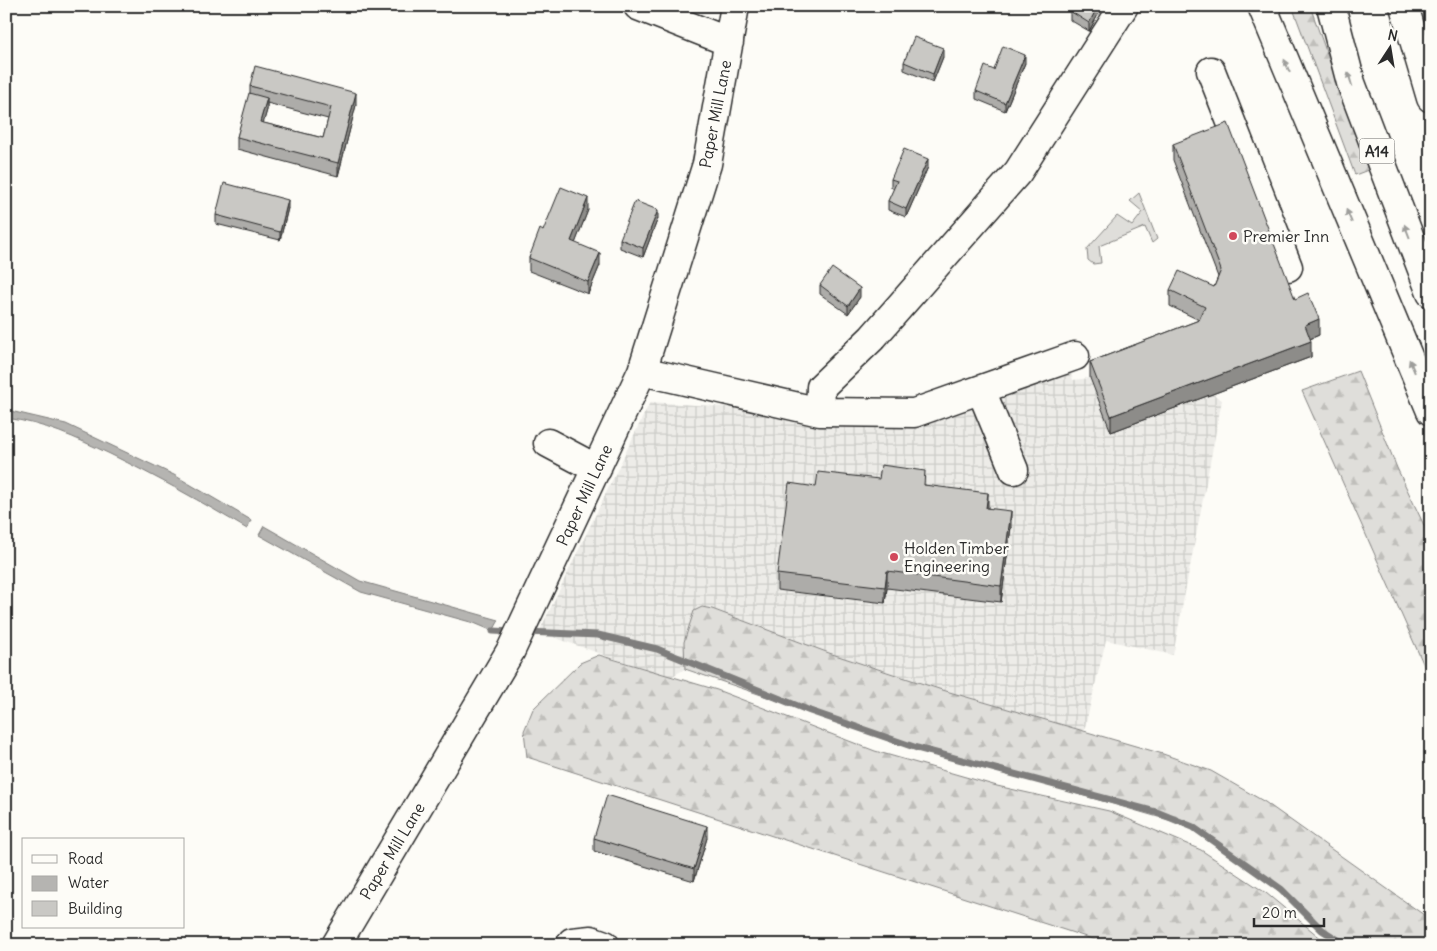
<svg xmlns="http://www.w3.org/2000/svg" width="1437" height="951" font-family="Delius,sans-serif">
	<style>
		.industrial { fill: url(#industrial-grid) }
		.grass { fill: #dfdeda; stroke: #858482 }
		.forest { fill: url(#forest-firs); stroke: #858482 }
		.water { fill: #b5b4b1; stroke: #7e7d7b }
		.lines { fill: none; stroke-linecap: round; stroke-linejoin: round }
		.stream { stroke: #7e7d7b; stroke-width: 7 }
		.minor-casing { stroke: #2b2b2b; stroke-width: 31 }
		.highway-casing { stroke: #2b2b2b; stroke-width: 31 }
		.minor { stroke: #fdfcf7; stroke-width: 28 }
		.highway { stroke: #fdfcf7; stroke-width: 28 }
		.wall { fill: #adaca9; stroke: #2b2b2b; fill-rule: evenodd }
		.shaded-wall { fill: #8d8c89; stroke: #2b2b2b }
		.building { fill: #c9c8c4; stroke: #2b2b2b }
		.oneway { fill: #9e9e9b }
		.poi-dot { fill: #d1495b; stroke: #fdfcf7; stroke-width: 2 }
		.labels { text-anchor: middle; dominant-baseline: central; stroke-width: 5; stroke-linejoin: round; paint-order: stroke }
		.shield { fill: #fdfcf7; stroke: #6a6a68; stroke-width: 1 }
		.shield-label { font-size: 15px; font-weight: bold; fill: #2b2b2b }
		.street-label { font-size: 16px; fill: #2b2b2b; stroke: #fdfcf7 }
		.poi-label { font-size: 16px; fill: #2b2b2b; stroke: #fdfcf7; text-anchor: start }
	</style>
	<defs>
		<pattern id="industrial-grid" width="8" height="8" patternUnits="userSpaceOnUse" patternTransform="scale(1.25)"><rect width="8" height="8" fill="#edece8"/><path d="M0 4h8M4 0v8" fill="none" stroke="#cbcbc7"/></pattern>
		<pattern id="forest-firs" width="22" height="20" patternUnits="userSpaceOnUse" patternTransform="scale(1.25)"><rect width="22" height="20" fill="#dfdeda"/><path d="M5 1l3.5 6h-7zM16 11l3.5 6h-7z" fill="#c0bfbb"/></pattern>
	</defs>
	<rect width="100%" height="100%" fill="#fdfcf7"/>
	<filter id="ink" filterUnits="userSpaceOnUse"><feTurbulence type="fractalNoise" baseFrequency=".02" numOctaves="2"/><feDisplacementMap in="SourceGraphic" scale="10" xChannelSelector="R" yChannelSelector="G"/><feConvolveMatrix kernelMatrix="1 2 1 2 8 2 1 2 1" color-interpolation-filters="sRGB"/></filter>
	<g filter="url(#ink)">
		<!-- industrial -->
		<path class="industrial" d="M1068,366l5,14 17,-2 21,54 102,-38 9,6 -49,255 -67,-15 -22,91 -145,-42 -110,-36 -117,-44 -28,33 1,27 -16,9 -130,-46 111,-230 77,5 104,19 155,-24z"/>
		<!-- grass -->
		<path class="grass" d="M1139,193l18,46 -5,4 -7,-16 -46,19 2,17 -8,1 -5,-4 -1,-11 30,-33 15,10 11,-14 -13,-11z"/>
		<!-- forest -->
		<path class="forest" d="M1292,6h18l58,164 -13,5z
			M1358,371l39,97 34,72v141l-129,-290z
			M702,607l10,2 117,44 110,36 224,65 48,17 54,31 166,118v25h-85l-81,-65 -72,-53 -276,-79 -232,-79 -1,-27 10,-31z
			M599,655l118,35 158,61 122,35 112,25 92,39 65,43 63,52h-218l-584,-188 -3,-26 9,-22 47,-46z"/>
		<!-- water -->
		<path class="water" d="M6,410l60,14 108,51 77,45 -4,9c-45,-27 -90,-52 -137,-75 -34,-16 -66,-31 -104,-36z
			M264,526l96,55 139,39 -6,11 -19,-8 -113,-31 -102,-57z"/>
		<g class="lines">
			<!-- stream -->
			<path class="stream" d="M493,631l20,1
				M526,632l72,3 59,14 153,62 107,37 242,65 34,14 88,62 41,41 24,15"/>
			<defs>
				<path id="minor" d="M638,6l91,36
					M1211,71l77,196
					M642,371l178,41 94,1 161,-57
					M981,390l33,80
					M820,412l1,-25 51,-49 146,-166 106,-166
					M548,443l49,26
					M336,945l175,-295 131,-279 65,-207 28,-158
					M570,945l2,-3 19,-2 14,5"/>
				<path id="highway" d="M1262,6l169,405
					M1331,6l20,77 80,210
					M1404,6l27,92"/>
			</defs>
			<!-- minor casing -->
			<use href="#minor" class="minor-casing"/>
			<!-- highway casing -->
			<use href="#highway" class="highway-casing"/>
			<!-- minor -->
			<use href="#minor" class="minor"/>
			<!-- highway -->
			<use href="#highway" class="highway"/>
		</g>
		<!-- wall -->
		<path class="wall" d="M1072,6h31l-14,25 -19,-11v-9z
			M943,57l-10,25 -29,-12v-8z
			M1025,63l-20,48 -29,-12v-8l18,-21z
			M250,86l106,19 -18,71 -101,-27v-12l13,-44zM267,103l61,16 -5,19 -60,-15 4,-13z
			M1173,144l122,155 24,36 -9,4 1,18 -200,75 -21,-54v-16l109,-42 -29,-14v-16l44,-3 4,-10 -45,-117z
			M928,167l-22,50 -18,-7v-9l6,-12 -3,-2v-8z
			M288,208l-8,32 -64,-16v-9z
			M588,210l-13,33 25,22 -12,29 -59,-23v-13l14,-27z
			M658,218l-15,39 -23,-9v-9z
			M820,285l40,12 -12,17 -28,-20z
			M925,485l63,23 23,19 -10,75 -114,-14 -2,15 -108,-13v-16l39,-87z
			M594,838h113l-13,43 -100,-30z"/>
		<!-- shaded-wall -->
		<path class="shaded-wall" d="M1098,6h5l-14,25v-8z
			M943,48v9l-10,25v-8z
			M1025,55v8l-20,48v-8z
			M356,93v12l-18,71v-13z
			M267,98v12l-7,25v-13z
			M928,159v8l-22,50v-8z
			M588,198v12l-17,44v-13z
			M288,200v8l-8,32v-8z
			M658,210v8l-15,39v-9z
			M600,253v12l-12,29v-12z
			M860,288v9l-12,17v-8z
			M1319,319v16l-14,6v-16z
			M1311,341v16l-200,75v-16z
			M988,493v16l-2,-1z
			M1011,511v16l-10,75v-16z
			M887,571v17l-2,15v-16z
			M707,826v12l-13,43v-12z"/>
		<!-- building -->
		<path class="building" d="M1072,6h26l-9,17 -19,-12z
			M914,37l29,11 -10,26 -29,-12z
			M1003,46l22,9 -20,48 -29,-12 9,-25 9,4z
			M255,66l101,27 -18,70 -101,-26 12,-44 18,5 -7,24 63,16 8,-31 -81,-21z
			M1228,123l67,176 13,-6 11,26 -14,6 6,16 -200,75 -21,-54 109,-42 6,-13 -35,-17 9,-19 35,16 7,-17 -48,-126z
			M904,149l24,10 -22,50 -18,-8 9,-20 -6,-2z
			M224,183l64,17 -8,32 -64,-17z
			M561,187l27,11 -17,43 29,12 -12,29 -59,-24 11,-29 3,2z
			M635,201l23,9 -15,38 -23,-9z
			M832,268l28,20 -12,18 -28,-21z
			M881,465l44,6 -1,14 64,8 -2,15 25,3 -10,75 -114,-15 -2,16 -108,-13 12,-91 27,4 2,-15 61,7z
			M607,795l100,31 -13,43 -100,-31z"/>
		<!-- one-way arrows -->
		<defs><path id="oneway-solid" d="M-6-.8H1V-3.2L6.5 0L1 3.2V.8H-6Z" transform="scale(1.25)"/></defs>
		<g class="oneway">
			<use href="#oneway-solid" transform="translate(1287 66) rotate(-113)"/>
			<use href="#oneway-solid" transform="translate(1350 79) rotate(-106)"/>
			<use href="#oneway-solid" transform="translate(1349 216) rotate(-113)"/>
			<use href="#oneway-solid" transform="translate(1407 231) rotate(-111)"/>
			<use href="#oneway-solid" transform="translate(1412 366) rotate(-113)"/>
		</g>
	</g>
	<!-- markers -->
	<g class="poi-dot">
		<circle cx="1233" cy="236" r="5"/>
		<circle cx="894" cy="557" r="5"/>
	</g>
	<g class="labels">
		<!-- shield labels -->
		<rect class="shield" x="1359.5" y="138.5" width="35" height="25" rx="4"/>
		<g class="shield-label">
			<text x="1377" y="151">A14</text>
		</g>
		<!-- street labels -->
		<g class="street-label">
			<text transform="translate(715 114) rotate(-79)">Paper Mill Lane</text>
			<text transform="translate(584 495) rotate(-65)">Paper Mill Lane</text>
			<text transform="translate(392 851) rotate(-59)">Paper Mill Lane</text>
		</g>
		<!-- poi labels -->
		<g class="poi-label">
			<text x="1243" y="236">Premier Inn</text>
			<text x="904" y="548">Holden Timber<tspan x="904" dy="18">Engineering</tspan></text>
		</g>
	</g>
	<!-- margin -->
	<rect width="1437" height="951" fill="none" stroke="#fdfcf7" stroke-width="25"/>
	<rect x="12" y="12" width="1412" height="926" fill="none" stroke="#2b2b2b" stroke-width="2" filter="url(#ink)"/>
	<!-- legend -->
	<rect x="22" y="838" width="162" height="90" fill="#fdfcf7" stroke="#a9a8a5"/>
	<rect x="32" y="855" width="25" height="8" fill="#fdfcf7" stroke="#a9a8a5"/>
	<text x="68" y="864" font-size="15" fill="#2b2b2b">Road</text>
	<rect x="32" y="876" width="25" height="15" fill="#b5b4b1" stroke="#a9a8a5"/>
	<text x="68" y="888" font-size="15" fill="#2b2b2b">Water</text>
	<rect x="32" y="901" width="25" height="15" fill="#c9c8c4" stroke="#a9a8a5"/>
	<text x="68" y="914" font-size="15" fill="#2b2b2b">Building</text>
	<!-- north arrow -->
	<g transform="translate(1390 48) rotate(12)" stroke="#fdfcf7" stroke-width="4" paint-order="stroke">
	<path d="M0-4L9 19L0 12L-9 19Z" fill="#2b2b2b"/>
	<text y="-8" font-size="14" font-weight="bold" text-anchor="middle" fill="#2b2b2b">N</text>
	</g>
	<!-- scale -->
	<path d="M1254 918v8h70v-8" fill="none" stroke="#2b2b2b" stroke-width="2.5"/>
	<text x="1262" y="918" font-size="15" fill="#2b2b2b" stroke="#fdfcf7" stroke-width="4" paint-order="stroke">20 m</text>
</svg>
